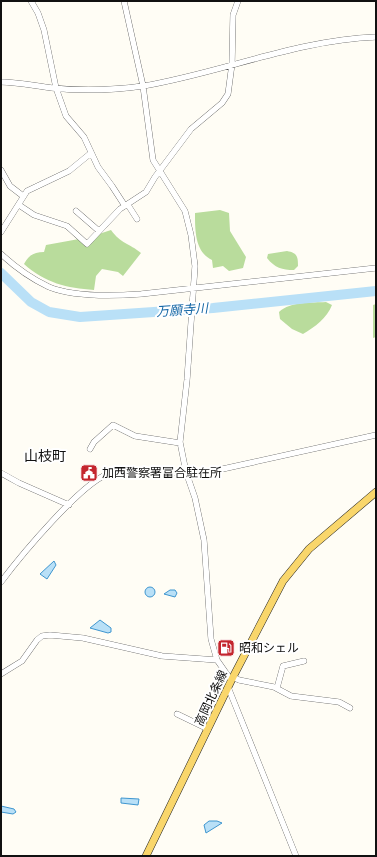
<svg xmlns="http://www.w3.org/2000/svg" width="377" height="857" font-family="'Roboto Serif','Noto Sans JP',serif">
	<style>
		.forest { fill: #b9dc9c }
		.water { fill: #b9e0f7; stroke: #3f96cf }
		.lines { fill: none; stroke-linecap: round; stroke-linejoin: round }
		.river { stroke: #b9e0f7; stroke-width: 10 }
		.minor-casing { stroke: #444; stroke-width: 6 }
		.major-casing { stroke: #222; stroke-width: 8 }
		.minor { stroke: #fff; stroke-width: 5.5 }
		.major { stroke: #f9d66b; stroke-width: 7 }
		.labels { text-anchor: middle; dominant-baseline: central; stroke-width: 4; stroke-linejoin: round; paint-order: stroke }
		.poi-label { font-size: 12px; fill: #111; stroke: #fff; text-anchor: start }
		.street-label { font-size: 12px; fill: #111; stroke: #fff }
		.water-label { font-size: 13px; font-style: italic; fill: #1768a6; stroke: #fff }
		.quarter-label { font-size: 14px; fill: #111; stroke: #fff }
	</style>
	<rect width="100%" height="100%" fill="#fffdf5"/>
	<!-- forest -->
	<path class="forest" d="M220,210l9,3 1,18 16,26 -3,11 -14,3 -6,-5 -10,2 -1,-8c-17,-8 -17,-29 -17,-47z
		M111,230c10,14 18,13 30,23l-18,23 -5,-4 -16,-3 -6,7 -2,14c-27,-2 -49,-7 -70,-26 5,-9 10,-12 20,-12l2,-7 33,-6 8,8 12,-13z
		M287,251c10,2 11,5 11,15l-4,4c-12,0 -19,-2 -27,-12l1,-4z
		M326,302l6,3c-5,13 -17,22 -29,29l-11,-5 -12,-10 -1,-7c12,-11 32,-9 47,-10z
		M376,304v33l-3,1v-33z"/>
	<!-- water -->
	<path class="water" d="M54,561l2,4 -9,14 -7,-5z
		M145 592a5 5 0 1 1 10 0a5 5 0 1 1-10 0Z
		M170,590h5l2,3 -2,4 -11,-3z
		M100,620l11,8v4l-3,1 -18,-5z
		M121,798l18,1 -1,6 -17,-2z
		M1,806l13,3 2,3 -3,2 -12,-2z
		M209,821h8l5,2 -16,10 -2,-8z"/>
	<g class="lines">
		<!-- river -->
		<path class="river" d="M1,273l30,29 18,10 31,5 133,-9 163,-17"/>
		<defs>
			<path id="minor" d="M31,1l7,12 6,17 12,58 10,28 18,21 14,30 14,19 13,20
				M124,1l19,85 10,74 32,51 6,24 4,31 -8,114 -7,62 6,30 9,26 9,42 7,99 6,21 14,20
				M1,82c17,0 34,4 51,6 29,3 62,2 91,-2 78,-13 153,-46 233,-49
				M1,170l9,16 13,10
				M19,205l15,10 33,11 20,18 33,-35 26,-17 9,-15 36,-48 31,-26 6,-9 4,-30 1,-49 5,-14
				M128,205l9,14
				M76,211l23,20
				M1,232l26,-41 42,-20 22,-18
				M1,254c14,13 31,25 48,33 25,10 65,9 92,7l235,-26
				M90,449l4,-7 19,-17 22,11 45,7
				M1,473l18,10 50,22
				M1,582c18,-24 83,-103 110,-109 17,-3 34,-1 52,-1 18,1 37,0 55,-2l158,-35
				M1,674l21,-13 15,-21 5,-4 8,-1 33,3 79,18 55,4
				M233,677l6,3 35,7 17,9 48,6 11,6
				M228,687l68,169
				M277,688l6,-22 21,-5
				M177,714l31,15"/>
			<path id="major" d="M146,856l87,-179 50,-96 26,-32 67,-57"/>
		</defs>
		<!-- minor casing -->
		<use href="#minor" class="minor-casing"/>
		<!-- major casing -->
		<use href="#major" class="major-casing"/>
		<!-- minor -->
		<use href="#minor" class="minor"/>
		<!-- major -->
		<use href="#major" class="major"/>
	</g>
	<!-- icons -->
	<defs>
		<symbol id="civic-square" viewBox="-11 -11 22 22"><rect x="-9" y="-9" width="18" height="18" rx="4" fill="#c4262e" stroke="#fff"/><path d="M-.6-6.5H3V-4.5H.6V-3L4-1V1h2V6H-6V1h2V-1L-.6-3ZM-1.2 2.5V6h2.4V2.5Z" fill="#fff"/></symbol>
		<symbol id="fuel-square" viewBox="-11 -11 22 22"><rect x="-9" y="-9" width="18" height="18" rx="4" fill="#c4262e" stroke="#fff"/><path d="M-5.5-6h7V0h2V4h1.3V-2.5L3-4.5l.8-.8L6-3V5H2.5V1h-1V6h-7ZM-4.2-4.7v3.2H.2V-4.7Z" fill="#fff"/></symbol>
	</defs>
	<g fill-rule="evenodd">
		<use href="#civic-square" x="79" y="463" width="20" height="20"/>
		<use href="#fuel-square" x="216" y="638" width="20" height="20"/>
	</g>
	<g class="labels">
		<!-- poi labels -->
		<g class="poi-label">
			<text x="102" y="473">加西警察署富合駐在所</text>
			<text x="239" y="648">昭和シェル</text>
		</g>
		<!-- street labels -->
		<g class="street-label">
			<text transform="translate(211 698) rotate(-65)">高岡北条線</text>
		</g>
		<!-- water labels -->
		<g class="water-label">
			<text transform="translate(182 310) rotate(-4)">万願寺川</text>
		</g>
		<!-- quarter labels -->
		<g class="quarter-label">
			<text x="45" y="456">山枝町</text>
		</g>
	</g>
	<!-- border -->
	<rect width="377" height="857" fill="none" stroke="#111111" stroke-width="4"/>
</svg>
